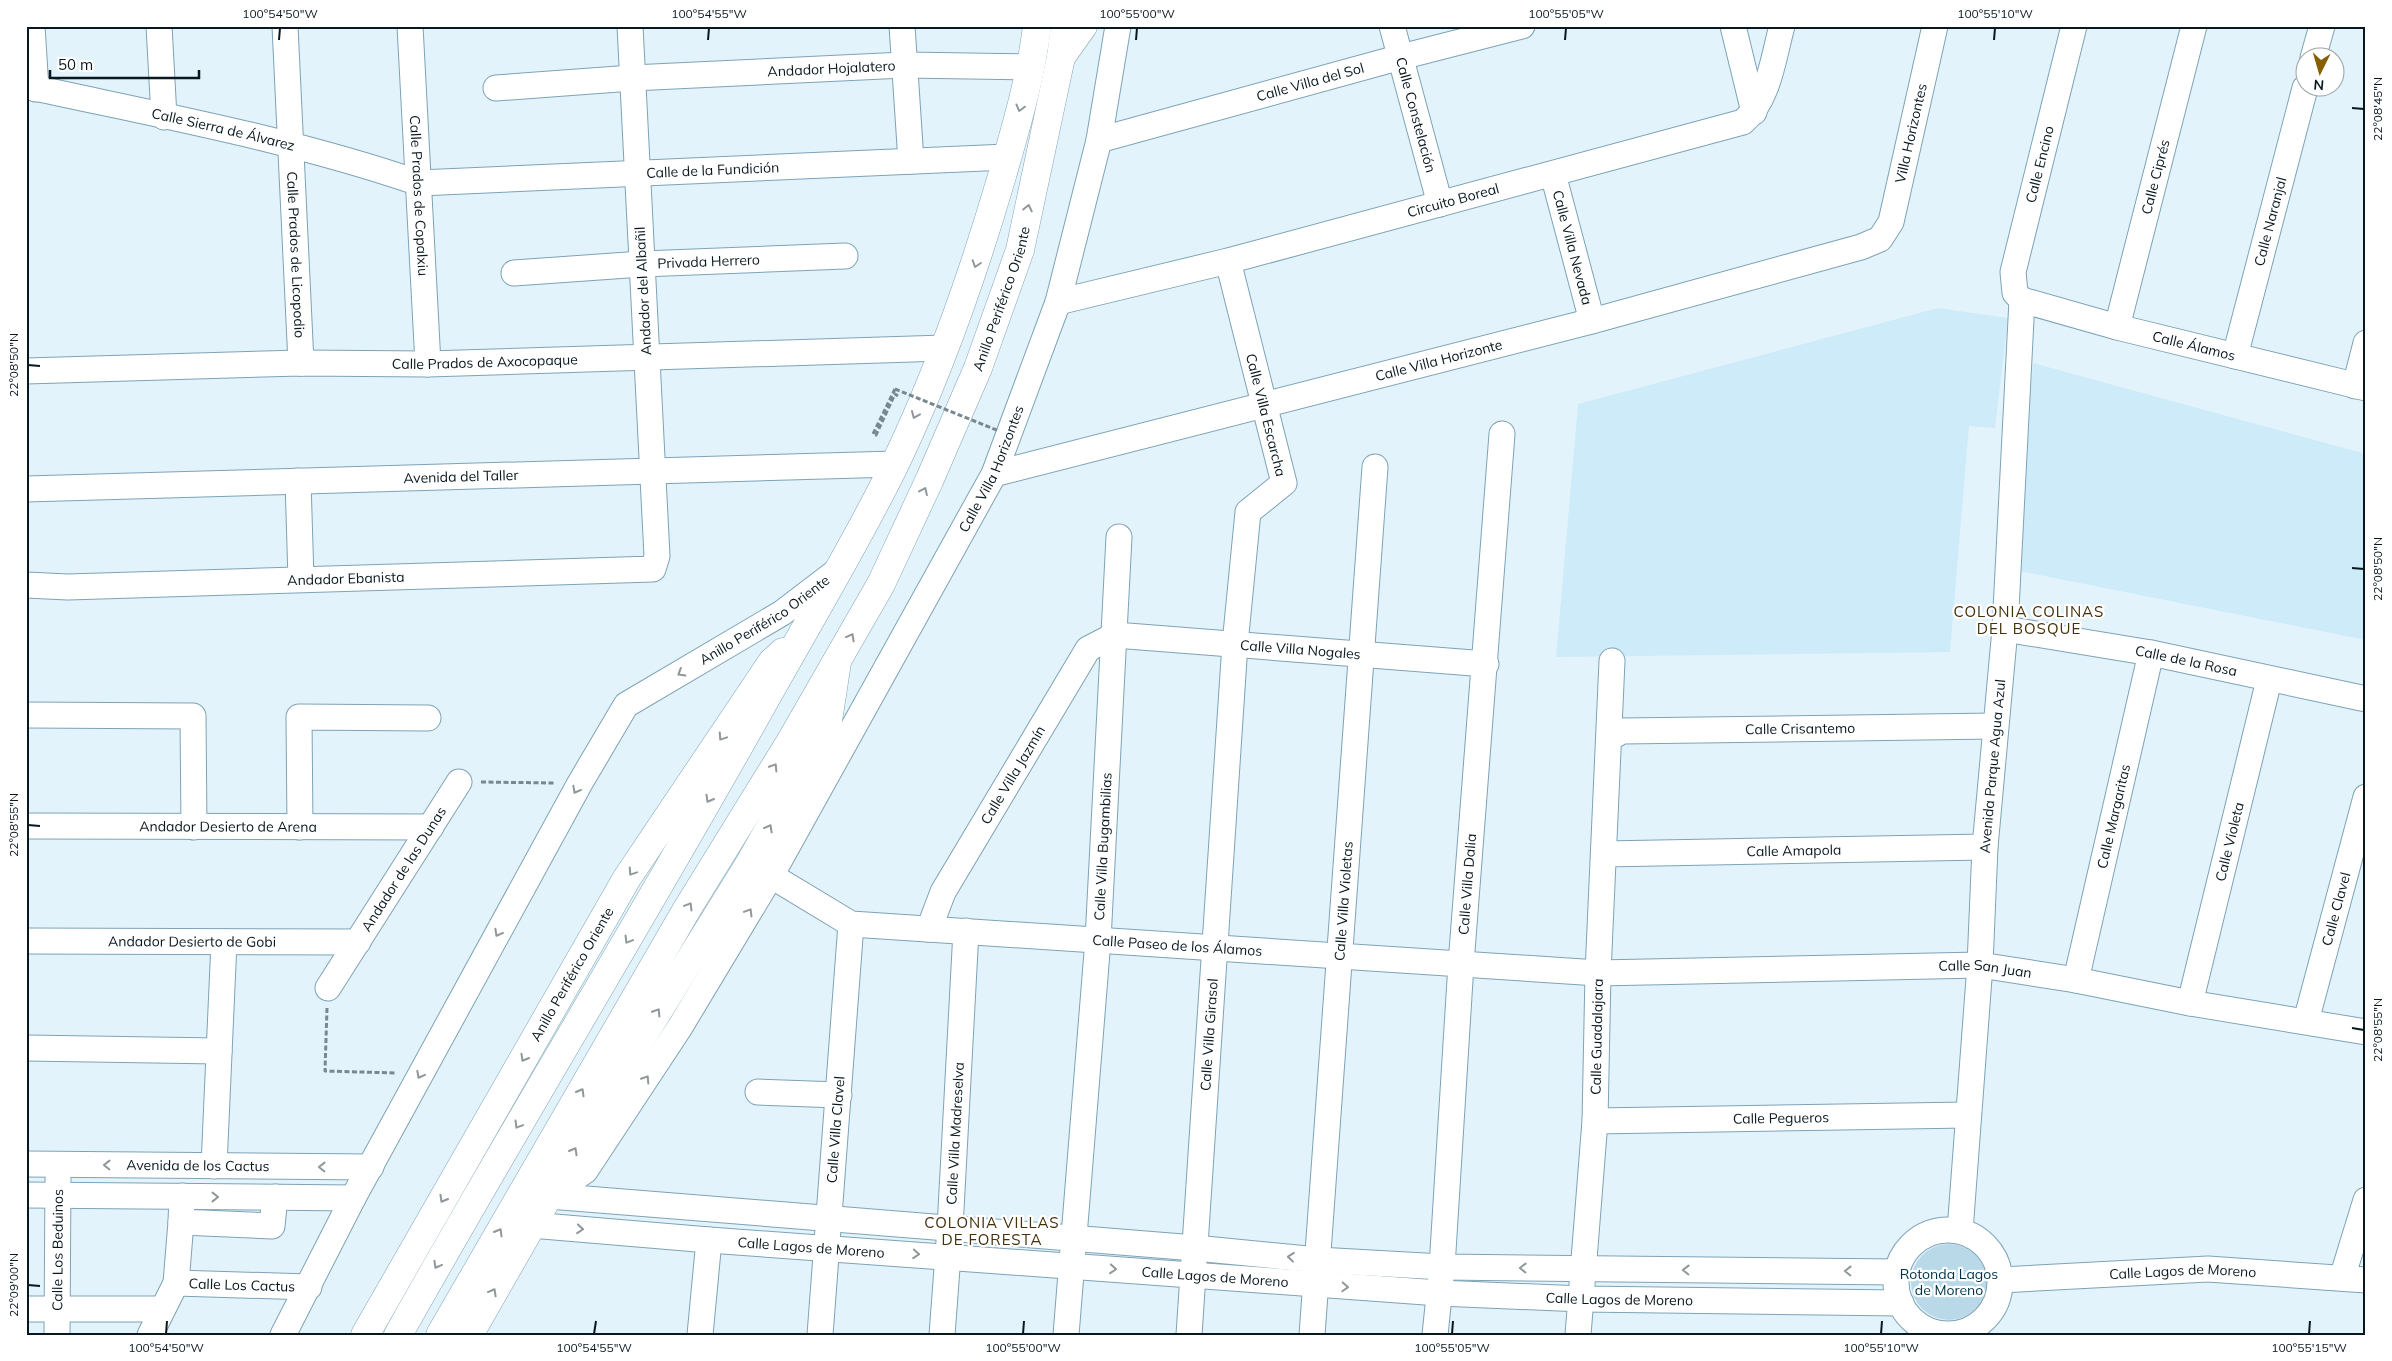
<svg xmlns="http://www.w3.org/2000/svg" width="2392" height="1361" font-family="Mulish,sans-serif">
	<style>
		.built { fill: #ceebf9 }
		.green { fill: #b9d8e8 }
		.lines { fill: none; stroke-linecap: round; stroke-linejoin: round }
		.minor-casing { stroke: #7da3b6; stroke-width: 27 }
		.major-casing { stroke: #7da3b6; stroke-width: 29 }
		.highway-casing { stroke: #7da3b6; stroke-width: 29 }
		.path { stroke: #78888f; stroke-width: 3; stroke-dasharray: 5 2.5; stroke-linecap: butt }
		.minor { stroke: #fff; stroke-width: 25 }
		.major { stroke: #fff; stroke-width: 28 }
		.highway { stroke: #fff; stroke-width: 28 }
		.path-bridge { stroke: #78888f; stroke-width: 3; stroke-dasharray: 5 2.5; stroke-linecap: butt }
		.oneway { stroke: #90979a }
		.ticks { fill: none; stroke: #09181f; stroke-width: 2 }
		.labels { text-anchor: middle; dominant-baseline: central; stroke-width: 4.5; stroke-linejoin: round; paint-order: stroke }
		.street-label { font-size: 14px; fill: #09181f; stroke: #fff }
		.park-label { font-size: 14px; fill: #003244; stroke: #fff }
		.neighbourhood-label { font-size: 15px; letter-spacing: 1px; fill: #443009; stroke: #fff }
		.neatline { fill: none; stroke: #09181f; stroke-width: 2 }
		.ticks-label { font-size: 12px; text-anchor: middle; fill: #09181f }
	</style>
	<rect width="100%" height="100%" fill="#e3f3fb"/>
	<!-- built -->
	<path class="built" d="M1938,308l70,10 -13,110 -26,-2 -19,226 -394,5 22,-253z
		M2033,363l333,91v186l-351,-70z"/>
	<!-- green -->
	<path class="green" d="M1911 1282a38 38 0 1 1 76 0a38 38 0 1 1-76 0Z"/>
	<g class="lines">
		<defs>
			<g id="minor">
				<path d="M32,26l4,63"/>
				<path d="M159,26l5,91"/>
				<path id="s1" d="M285,26l16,337"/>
				<path id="s2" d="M410,26l18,338"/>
				<path d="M902,26l9,135"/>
				<path id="s3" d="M1392,26l48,178"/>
				<path d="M1733,26l21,86"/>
				<path d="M2313,58l9,-32"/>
				<path id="s4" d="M26,86c132,29 265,53 393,97l588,-26"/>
				<path id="s5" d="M496,88l136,-10 272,-13 127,2"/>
				<path id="s6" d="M1099,140l302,-83 121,-31"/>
				<path id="s7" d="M1553,174l39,147"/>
				<path id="s8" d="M514,273l128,-9 203,-8"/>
				<path id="s9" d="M2022,300l95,27 249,61"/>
				<path id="s10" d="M2022,300l-7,-7 -2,-21 61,-246"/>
				<path id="s11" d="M1058,302l170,-41 515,-139c26,-23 30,-63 39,-96"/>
				<path id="s12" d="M2117,327l77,-301"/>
				<path id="s13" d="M2235,356l70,-268"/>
				<path id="s14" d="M26,371l275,-8 127,1 516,-16"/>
				<path d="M2355,386l11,-43"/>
				<path id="s15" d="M994,474l598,-153 269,-74 19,-8 11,-17 44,-196"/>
				<path d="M298,481l3,98"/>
				<path id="s16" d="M26,489l869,-25"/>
				<path id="s17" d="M26,585l42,2 585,-18 4,-13 -27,-530"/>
				<path id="s18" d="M2005,629l146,24 215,46"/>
				<path id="s19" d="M1115,635l371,29"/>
				<path d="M26,715l167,1 1,111"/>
				<path id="s20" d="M1610,738l12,-7 373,-5"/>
				<path id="s21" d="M26,826l405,1"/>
				<path d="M300,827l-1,-110 129,1"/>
				<path id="s22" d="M1604,854l381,-7"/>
				<path id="s23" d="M750,863l101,61 747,49 382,-8 96,15 114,23 176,29"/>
				<path id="s24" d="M929,929l14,-37 145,-243 27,-14"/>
				<path id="s25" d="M26,941l332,1"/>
				<path id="s26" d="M2076,980l75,-327"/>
				<path id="s27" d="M328,988l131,-206"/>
				<path id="s28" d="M2190,1003l79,-323"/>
				<path id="s29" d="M2306,1021l60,-224"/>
				<path d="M26,1048l193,3"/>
				<path d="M758,1092l81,3"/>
				<path id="s30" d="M1595,1121l372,-6"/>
				<path id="s31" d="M26,1164l345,3"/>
				<path d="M214,1166l10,-224"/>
				<path d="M26,1195l327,3"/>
				<path d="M182,1196l-1,26 91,4 3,-29"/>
				<path d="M549,1196l646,52 123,12 124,7 455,5"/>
				<path id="s32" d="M549,1196l36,-25 95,-144 92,-153 222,-400 64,-172 41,-162 19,-114"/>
				<path id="s33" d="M531,1225l178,15 730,53 143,6 319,4"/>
				<circle cx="1948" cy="1282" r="52"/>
				<path id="s34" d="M1960,1231l20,-266 5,-118 20,-218 17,-329"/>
				<path d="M2342,1278l24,-78"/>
				<path id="s35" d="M2001,1280l207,-11 158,11"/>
				<path id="s36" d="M176,1283l133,4"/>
				<path d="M26,1309h136"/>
				<path id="s37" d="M57,1335l1,-156"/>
				<path d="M150,1335l26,-52 5,-61"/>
				<path id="s38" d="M283,1335l70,-137 227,-415 46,-78 156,-92 55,-42"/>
				<path d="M700,1335l9,-95"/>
				<path id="s39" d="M820,1335l31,-411"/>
				<path id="s40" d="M942,1335l8,-107 16,-297"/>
				<path id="s41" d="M1066,1335l32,-395 21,-403"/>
				<path id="s42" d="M1189,1335l46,-691 13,-132 36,-29 -56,-222"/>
				<path id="s43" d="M1312,1335l63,-868"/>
				<path id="s44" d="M1435,1335l7,-68 19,-303 41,-530"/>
				<path id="s45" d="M1578,1335l17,-214 3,-148 14,-312"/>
			</g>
			<g id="major">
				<path d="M1061,57l22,-31"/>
				<path id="s46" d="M365,1335l262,-457 145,-216 11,-10"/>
				<path d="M469,1335l142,-248 139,-224 77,-136 10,-65"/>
			</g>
			<g id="highway">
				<path d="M611,1087l5,-48"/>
				<path d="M398,1335c121,-216 251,-427 372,-644 42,-75 86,-148 124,-225 45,-93 79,-191 108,-290 14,-49 29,-99 35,-150"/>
				<path id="s47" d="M440,1335l247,-426 105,-170 89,-155 48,-103 49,-113 42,-118 41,-193 4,-31"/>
			</g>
		</defs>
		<!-- minor casing -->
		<use href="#minor" class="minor-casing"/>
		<!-- major casing -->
		<use href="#major" class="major-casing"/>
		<!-- highway casing -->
		<use href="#highway" class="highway-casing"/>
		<!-- path -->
		<path class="path" d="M895,389l-22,45 3,1 19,-41 3,2
			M481,782l73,1
			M327,1008l-2,63 71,2"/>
		<!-- minor -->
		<use href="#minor" class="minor"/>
		<!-- major -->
		<use href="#major" class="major"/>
		<!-- highway -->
		<use href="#highway" class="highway"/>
		<!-- path-bridge -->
		<path class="path-bridge" d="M895,389l104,42"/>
	</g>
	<!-- one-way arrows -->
	<defs><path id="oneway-chevron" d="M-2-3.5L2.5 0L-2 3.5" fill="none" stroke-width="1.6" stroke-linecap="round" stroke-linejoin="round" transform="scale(1.25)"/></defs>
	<g class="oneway">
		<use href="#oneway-chevron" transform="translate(1020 108) rotate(105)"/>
		<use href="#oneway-chevron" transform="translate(1028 208) rotate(-78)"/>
		<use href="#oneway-chevron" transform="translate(976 264) rotate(108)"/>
		<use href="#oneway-chevron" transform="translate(915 415) rotate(113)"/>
		<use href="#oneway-chevron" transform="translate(924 491) rotate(-65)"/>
		<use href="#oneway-chevron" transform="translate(851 637) rotate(-61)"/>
		<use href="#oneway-chevron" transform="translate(681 673) rotate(149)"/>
		<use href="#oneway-chevron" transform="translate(722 737) rotate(124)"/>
		<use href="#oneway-chevron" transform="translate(774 767) rotate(-58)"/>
		<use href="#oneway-chevron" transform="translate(576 790) rotate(119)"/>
		<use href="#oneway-chevron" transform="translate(709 799) rotate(120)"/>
		<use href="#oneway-chevron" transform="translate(769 828) rotate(-61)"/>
		<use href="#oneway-chevron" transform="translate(632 872) rotate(124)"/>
		<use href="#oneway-chevron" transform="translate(689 906) rotate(-59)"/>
		<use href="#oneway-chevron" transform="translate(749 912) rotate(-59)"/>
		<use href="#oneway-chevron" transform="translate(498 933) rotate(119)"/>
		<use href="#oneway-chevron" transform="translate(628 940) rotate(121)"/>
		<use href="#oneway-chevron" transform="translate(657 1012) rotate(-58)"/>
		<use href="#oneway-chevron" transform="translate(524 1058) rotate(120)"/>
		<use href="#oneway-chevron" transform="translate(420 1075) rotate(118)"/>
		<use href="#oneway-chevron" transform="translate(646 1079) rotate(-57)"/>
		<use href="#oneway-chevron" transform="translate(581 1092) rotate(-60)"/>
		<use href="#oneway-chevron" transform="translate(518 1125) rotate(121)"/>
		<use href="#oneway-chevron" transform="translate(574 1151) rotate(-60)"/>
		<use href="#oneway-chevron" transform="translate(107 1165) rotate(-179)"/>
		<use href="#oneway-chevron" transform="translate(322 1167) rotate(-179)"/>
		<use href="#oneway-chevron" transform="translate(215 1197)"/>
		<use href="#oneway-chevron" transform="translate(443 1199) rotate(120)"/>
		<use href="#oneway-chevron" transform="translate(580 1229) rotate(5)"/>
		<use href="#oneway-chevron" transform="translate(499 1232) rotate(-60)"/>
		<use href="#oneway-chevron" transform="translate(916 1254) rotate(4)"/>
		<use href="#oneway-chevron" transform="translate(1291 1257) rotate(-174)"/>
		<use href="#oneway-chevron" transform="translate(437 1265) rotate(119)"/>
		<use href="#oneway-chevron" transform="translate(1523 1268) rotate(-179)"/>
		<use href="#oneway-chevron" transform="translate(1113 1269) rotate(5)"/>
		<use href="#oneway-chevron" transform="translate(1686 1270) rotate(-179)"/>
		<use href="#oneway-chevron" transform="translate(1848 1271) rotate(-179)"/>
		<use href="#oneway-chevron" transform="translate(1345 1287) rotate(3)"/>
		<use href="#oneway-chevron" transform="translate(493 1292) rotate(-61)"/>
	</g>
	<!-- ticks -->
	<path class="ticks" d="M279,40l1,-12M708,40l1,-12M1136,40l1,-12M1565,40l1,-12M1994,40l1,-12M2352,108l12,1M28,365l12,1M2352,568l12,1M28,825l12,1M2352,1028l12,2M28,1285l12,1M166,1334l1,-13M594,1334l2,-13M1023,1334l1,-13M1452,1334l1,-13M1881,1334l1,-13M2309,1334l1,-13"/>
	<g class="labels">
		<!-- street labels -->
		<g class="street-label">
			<text stroke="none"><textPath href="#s5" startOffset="336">Andador Hojalatero</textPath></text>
			<text stroke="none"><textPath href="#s6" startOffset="219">Calle Villa del Sol</textPath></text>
			<text stroke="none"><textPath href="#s3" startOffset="92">Calle Constelación</textPath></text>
			<text stroke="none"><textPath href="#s4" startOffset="202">Calle Sierra de Álvarez</textPath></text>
			<text stroke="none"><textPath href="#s15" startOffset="1028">Villa Horizontes</textPath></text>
			<text stroke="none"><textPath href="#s10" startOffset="142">Calle Encino</textPath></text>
			<text stroke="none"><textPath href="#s4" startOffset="699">Calle de la Fundición</textPath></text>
			<text stroke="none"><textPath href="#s12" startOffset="155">Calle Ciprés</textPath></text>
			<text stroke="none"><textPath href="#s2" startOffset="170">Calle Prados de Copalxiu</textPath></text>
			<text stroke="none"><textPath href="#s11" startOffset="408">Circuito Boreal</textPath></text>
			<text stroke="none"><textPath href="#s13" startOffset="139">Calle Naranjal</textPath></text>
			<text stroke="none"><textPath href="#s7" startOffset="76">Calle Villa Nevada</textPath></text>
			<text stroke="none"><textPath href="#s1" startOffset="229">Calle Prados de Licopodio</textPath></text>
			<text stroke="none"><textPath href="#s8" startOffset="195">Privada Herrero</textPath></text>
			<text transform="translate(643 291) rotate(-93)">Andador del Albañil</text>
			<text stroke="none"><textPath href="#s47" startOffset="1181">Anillo Periférico Oriente</textPath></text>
			<text stroke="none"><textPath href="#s9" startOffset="178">Calle Álamos</textPath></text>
			<text stroke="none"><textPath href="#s15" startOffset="459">Calle Villa Horizonte</textPath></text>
			<text stroke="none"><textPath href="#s14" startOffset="459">Calle Prados de Axocopaque</textPath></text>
			<text transform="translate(1266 415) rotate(76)">Calle Villa Escarcha</text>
			<text stroke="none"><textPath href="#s32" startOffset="856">Calle Villa Horizontes</textPath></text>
			<text stroke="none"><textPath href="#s16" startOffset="435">Avenida del Taller</textPath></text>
			<text stroke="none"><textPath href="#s17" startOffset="320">Andador Ebanista</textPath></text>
			<text stroke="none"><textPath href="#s38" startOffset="880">Anillo Periférico Oriente</textPath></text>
			<text stroke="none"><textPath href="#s19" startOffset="186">Calle Villa Nogales</textPath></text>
			<text stroke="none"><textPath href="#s18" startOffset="184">Calle de la Rosa</textPath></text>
			<text stroke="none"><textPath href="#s20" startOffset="192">Calle Crisantemo</textPath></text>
			<text stroke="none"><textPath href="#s34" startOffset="466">Avenida Parque Agua Azul</textPath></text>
			<text stroke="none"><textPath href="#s24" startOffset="176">Calle Villa Jazmín</textPath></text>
			<text stroke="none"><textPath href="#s26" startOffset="168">Calle Margaritas</textPath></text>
			<text stroke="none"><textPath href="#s21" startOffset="202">Andador Desierto de Arena</textPath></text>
			<text stroke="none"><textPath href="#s28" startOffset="166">Calle Violeta</textPath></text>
			<text stroke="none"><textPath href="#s41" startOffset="490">Calle Villa Bugambilias</textPath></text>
			<text stroke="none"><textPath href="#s22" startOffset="190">Calle Amapola</textPath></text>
			<text stroke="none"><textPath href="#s27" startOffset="141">Andador de las Dunas</textPath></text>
			<text stroke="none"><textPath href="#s44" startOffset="452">Calle Villa Dalia</textPath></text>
			<text stroke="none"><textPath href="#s43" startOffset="435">Calle Villa Violetas</textPath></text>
			<text stroke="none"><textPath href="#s29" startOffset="116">Calle Clavel</textPath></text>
			<text stroke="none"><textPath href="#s25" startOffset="166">Andador Desierto de Gobi</textPath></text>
			<text stroke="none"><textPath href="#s23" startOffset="445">Calle Paseo de los Álamos</textPath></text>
			<text stroke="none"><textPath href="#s23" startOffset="1254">Calle San Juan</textPath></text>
			<text stroke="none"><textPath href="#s46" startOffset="416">Anillo Periférico Oriente</textPath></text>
			<text stroke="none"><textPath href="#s42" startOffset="301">Calle Villa Girasol</textPath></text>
			<text stroke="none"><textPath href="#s45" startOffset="299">Calle Guadalajara</textPath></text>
			<text stroke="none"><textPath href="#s30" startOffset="186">Calle Pegueros</textPath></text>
			<text stroke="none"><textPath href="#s39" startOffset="206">Calle Villa Clavel</textPath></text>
			<text stroke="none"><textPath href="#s40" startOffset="202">Calle Villa Madreselva</textPath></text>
			<text stroke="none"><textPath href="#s31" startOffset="172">Avenida de los Cactus</textPath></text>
			<text stroke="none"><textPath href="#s33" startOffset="281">Calle Lagos de Moreno</textPath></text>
			<text stroke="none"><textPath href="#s37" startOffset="85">Calle Los Beduinos</textPath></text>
			<text stroke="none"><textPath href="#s35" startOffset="182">Calle Lagos de Moreno</textPath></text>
			<text stroke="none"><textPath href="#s33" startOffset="686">Calle Lagos de Moreno</textPath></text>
			<text stroke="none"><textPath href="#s36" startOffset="66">Calle Los Cactus</textPath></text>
			<text stroke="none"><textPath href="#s33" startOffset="1091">Calle Lagos de Moreno</textPath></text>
		</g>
		<!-- park labels -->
		<g class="park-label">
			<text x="1949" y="1274">Rotonda Lagos<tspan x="1949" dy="16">de Moreno</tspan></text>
		</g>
		<!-- neighbourhood labels -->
		<g class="neighbourhood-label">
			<text x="2029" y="611">COLONIA COLINAS<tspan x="2029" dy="17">DEL BOSQUE</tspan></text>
			<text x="992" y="1222">COLONIA VILLAS<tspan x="992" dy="17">DE FORESTA</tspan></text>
		</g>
	</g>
	<!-- border -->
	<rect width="2392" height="1361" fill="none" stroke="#ffffff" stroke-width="55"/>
	<!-- north arrow -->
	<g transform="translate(2320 72) rotate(185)"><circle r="24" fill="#ffffff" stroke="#9da3a5"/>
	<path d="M0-4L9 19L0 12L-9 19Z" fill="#885f00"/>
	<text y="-8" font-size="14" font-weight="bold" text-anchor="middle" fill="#09181f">N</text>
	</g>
	<!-- scale -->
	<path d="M50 70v8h149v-8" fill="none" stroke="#09181f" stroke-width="2.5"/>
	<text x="58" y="70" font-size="15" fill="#09181f" stroke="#ffffff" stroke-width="4" paint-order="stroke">50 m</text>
	<rect x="28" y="28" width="2336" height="1306" class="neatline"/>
	<g class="ticks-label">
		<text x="280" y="18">100°54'50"W</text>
		<text x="709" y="18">100°54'55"W</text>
		<text x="1137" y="18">100°55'00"W</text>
		<text x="1566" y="18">100°55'05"W</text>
		<text x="1995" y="18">100°55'10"W</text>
		<text transform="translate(2378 109) rotate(-90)" y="4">22°08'45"N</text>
		<text transform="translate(14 365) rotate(-90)" y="4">22°08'50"N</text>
		<text transform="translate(2378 569) rotate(-90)" y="4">22°08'50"N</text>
		<text transform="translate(14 825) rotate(-90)" y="4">22°08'55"N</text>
		<text transform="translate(2378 1030) rotate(-90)" y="4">22°08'55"N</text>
		<text transform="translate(14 1285) rotate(-90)" y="4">22°09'00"N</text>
		<text x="166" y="1352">100°54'50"W</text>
		<text x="594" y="1352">100°54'55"W</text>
		<text x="1023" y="1352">100°55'00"W</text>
		<text x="1452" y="1352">100°55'05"W</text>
		<text x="1881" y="1352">100°55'10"W</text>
		<text x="2309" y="1352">100°55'15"W</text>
	</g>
</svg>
